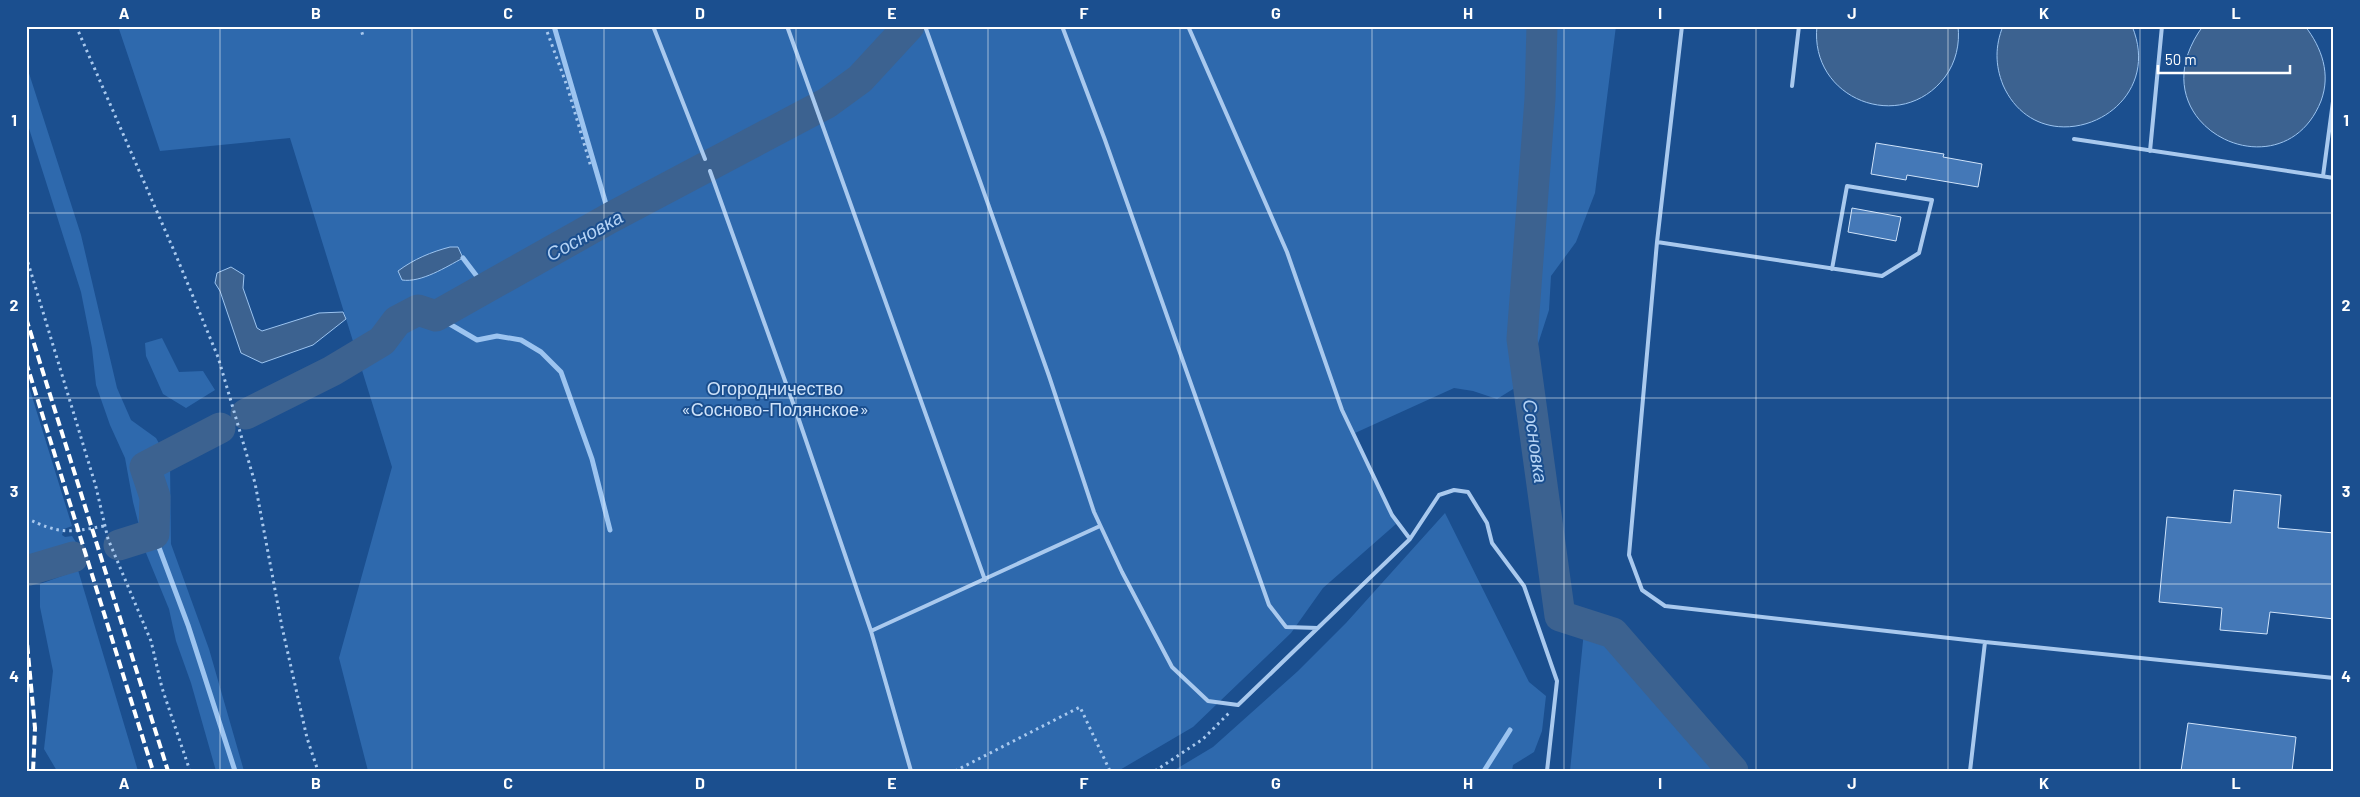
<svg xmlns="http://www.w3.org/2000/svg" width="2360" height="797" font-family="Barlow,sans-serif">
	<style>
		.green { fill: #2e69ad }
		.water { fill: #3c6290; stroke: #9cc4f0 }
		.lines { fill: none; stroke-linecap: round; stroke-linejoin: round }
		.stream { stroke: #9cc4f0; stroke-width: 5 }
		.river { stroke: #3c6290; stroke-width: 31 }
		.building { fill: #4478b7; stroke: #cfe3fa }
		.path { stroke: #a9c9ee; stroke-width: 3; stroke-dasharray: 2.5 4; stroke-linecap: butt }
		.service { stroke: #a9c9ee; stroke-width: 4 }
		.rail { stroke: #fff; stroke-width: 4; stroke-dasharray: 9 4; stroke-linecap: butt }
		.grid { fill: none; stroke: #fff; stroke-width: 1; stroke-opacity: 0.55 }
		.labels { text-anchor: middle; dominant-baseline: central; stroke-width: 4; stroke-linejoin: round; paint-order: stroke }
		.park-label { font-size: 18px; fill: #cfe3fa; stroke: #1b4f8f }
		.water-label { font-size: 19px; font-style: italic; fill: #b5d3f5; stroke: #1b4f8f }
		.neatline { fill: none; stroke: #fff; stroke-width: 2 }
		.grid-label { font-size: 16px; text-anchor: middle; font-weight: bold; fill: #fff }
	</style>
	<rect width="100%" height="100%" fill="#1b4f8f"/>
	<!-- green -->
	<path class="green" d="M118,26h1498l-21,167 -19,49 -25,34 -2,34 -23,71 -29,18 -24,-8 -19,-3 -99,45 41,91 -73,64 -32,45 -98,94 -75,44h-750l-29,-113 53,-191 -102,-329 -130,13z
		M26,64l55,171 36,153 14,32 25,18 14,25 1,81 38,105 35,122h-28l-25,-88 -15,-42 -7,-32 -23,-56 -13,-51 -8,-44 -15,-33 -14,-40 -4,-37 -11,-56 -55,-173z
		M162,338l17,34 24,-1 12,19 -29,18 -23,-14 -17,-38 -1,-13z
		M26,377l46,149 -8,3 -2,6 3,2 7,-1 9,14 -55,16z
		M1445,513l84,169 17,14 -4,35 -8,21 -21,13 -1,6h-339l40,-24 85,-76 48,-48z
		M78,570l60,201h-81l-13,-22 9,-78 -13,-64v-23z
		M1585,621l133,150h-148z"/>
	<!-- water -->
	<path class="water" d="M1817,26h141c2,18 -2,36 -13,51 -44,58 -136,22 -128,-51z
		M2003,26h129c37,89 -92,143 -129,59 -8,-20 -8,-39 0,-59z
		M2203,26h102c17,22 26,48 16,75 -39,98 -190,23 -118,-75z
		M450,247h8l5,11c-17,9 -42,25 -61,22l-4,-9c16,-12 33,-19 52,-24z
		M231,267l13,8 -1,13 14,40 5,3 57,-18 24,-1 3,7 -33,26 -51,18 -21,-10 -21,-62 -5,-8 2,-10z"/>
	<g class="lines">
		<!-- stream -->
		<path class="stream" d="M554,26l56,192
			M463,258l22,29
			M436,316l41,24 20,-4 24,4 20,12 20,20 31,87 18,71
			M154,534l34,91 47,146
			M1484,771l26,-41"/>
		<!-- river -->
		<path class="river" d="M1542,26l-2,73 -18,240 38,277 53,17 120,138
			M246,414l86,-43 50,-30 15,-20 21,-11 18,6 174,-98 217,-115 33,-24 49,-53
			M119,545l35,-11 1,-37 -10,-30 75,-39
			M26,571l47,-14"/>
	</g>
	<!-- building -->
	<path class="building" d="M1876,143l68,11 -1,3 39,7 -4,23 -71,-12 -1,5 -35,-6z
		M1852,208l49,9 -5,24 -48,-9z
		M2234,490l47,5 -3,33 56,5v86l-64,-7 -3,22 -47,-4 2,-22 -63,-6 8,-85 64,6z
		M2188,723l108,14 -4,34h-111z"/>
	<g class="lines">
		<!-- path -->
		<path class="path" d="M76,26l99,227 43,104 37,126 27,144 25,111 11,33
			M360,26l3,10
			M545,26l22,60 24,81
			M26,256l70,231 12,52 43,102 11,47 28,83
			M26,518c34,16 42,15 78,8
			M955,771l125,-64 30,64
			M1155,771l48,-32 26,-26"/>
		<!-- service -->
		<path class="service" d="M653,26l52,133
			M787,26l198,554
			M925,26l124,350 45,136 28,60 50,95 36,34 30,4 172,-166 29,-44 15,-5 14,2 19,31 5,20 32,43 33,95 -10,90
			M1062,26l43,114 164,465 17,22 32,1
			M1188,26l99,226 55,158 50,105 18,24
			M1682,26l-25,216 -28,313 13,35 23,16 320,36 349,36
			M1792,86l7,-60
			M2074,139l260,39
			M2150,151l12,-125
			M710,171l88,246 73,214 40,140
			M2323,176l11,-82
			M1657,242l225,34 37,-23 13,-53 -85,-14 -15,83
			M871,631l229,-105
			M1970,771l15,-129"/>
		<!-- rail -->
		<path class="rail" d="M26,318l142,453
			M26,362l127,409
			M26,632l9,96 -2,43"/>
	</g>
	<!-- grid -->
	<path class="grid" d="M220,26v745M412,26v745M604,26v745M796,26v745M988,26v745M1180,26v745M1372,26v745M1564,26v745M1756,26v745M1948,26v745M2140,26v745M26,213h2308M26,398h2308M26,584h2308"/>
	<g class="labels">
		<!-- park labels -->
		<g class="park-label">
			<text x="775" y="388">Огородничество<tspan x="775" dy="21">«Сосново-Полянское»</tspan></text>
		</g>
		<!-- water labels -->
		<g class="water-label">
			<text transform="translate(584 235) rotate(-29)">Сосновка</text>
			<text transform="translate(1536 441) rotate(82)">Сосновка</text>
		</g>
	</g>
	<!-- border -->
	<rect width="2360" height="797" fill="none" stroke="#1b4f8f" stroke-width="55"/>
	<!-- scale -->
	<path d="M2158 65v8h132v-8" fill="none" stroke="#ffffff" stroke-width="2.5"/>
	<text x="2165" y="65" font-size="15" fill="#ffffff" stroke="#1b4f8f" stroke-width="4" paint-order="stroke">50 m</text>
	<rect x="28" y="28" width="2304" height="742" class="neatline"/>
	<g class="grid-label">
		<text x="124" y="19">A</text>
		<text x="316" y="19">B</text>
		<text x="508" y="19">C</text>
		<text x="700" y="19">D</text>
		<text x="892" y="19">E</text>
		<text x="1084" y="19">F</text>
		<text x="1276" y="19">G</text>
		<text x="1468" y="19">H</text>
		<text x="1660" y="19">I</text>
		<text x="1852" y="19">J</text>
		<text x="2044" y="19">K</text>
		<text x="2236" y="19">L</text>
		<text x="14" y="126">1</text>
		<text x="2346" y="126">1</text>
		<text x="14" y="311">2</text>
		<text x="2346" y="311">2</text>
		<text x="14" y="497">3</text>
		<text x="2346" y="497">3</text>
		<text x="14" y="682">4</text>
		<text x="2346" y="682">4</text>
		<text x="124" y="789">A</text>
		<text x="316" y="789">B</text>
		<text x="508" y="789">C</text>
		<text x="700" y="789">D</text>
		<text x="892" y="789">E</text>
		<text x="1084" y="789">F</text>
		<text x="1276" y="789">G</text>
		<text x="1468" y="789">H</text>
		<text x="1660" y="789">I</text>
		<text x="1852" y="789">J</text>
		<text x="2044" y="789">K</text>
		<text x="2236" y="789">L</text>
	</g>
</svg>
